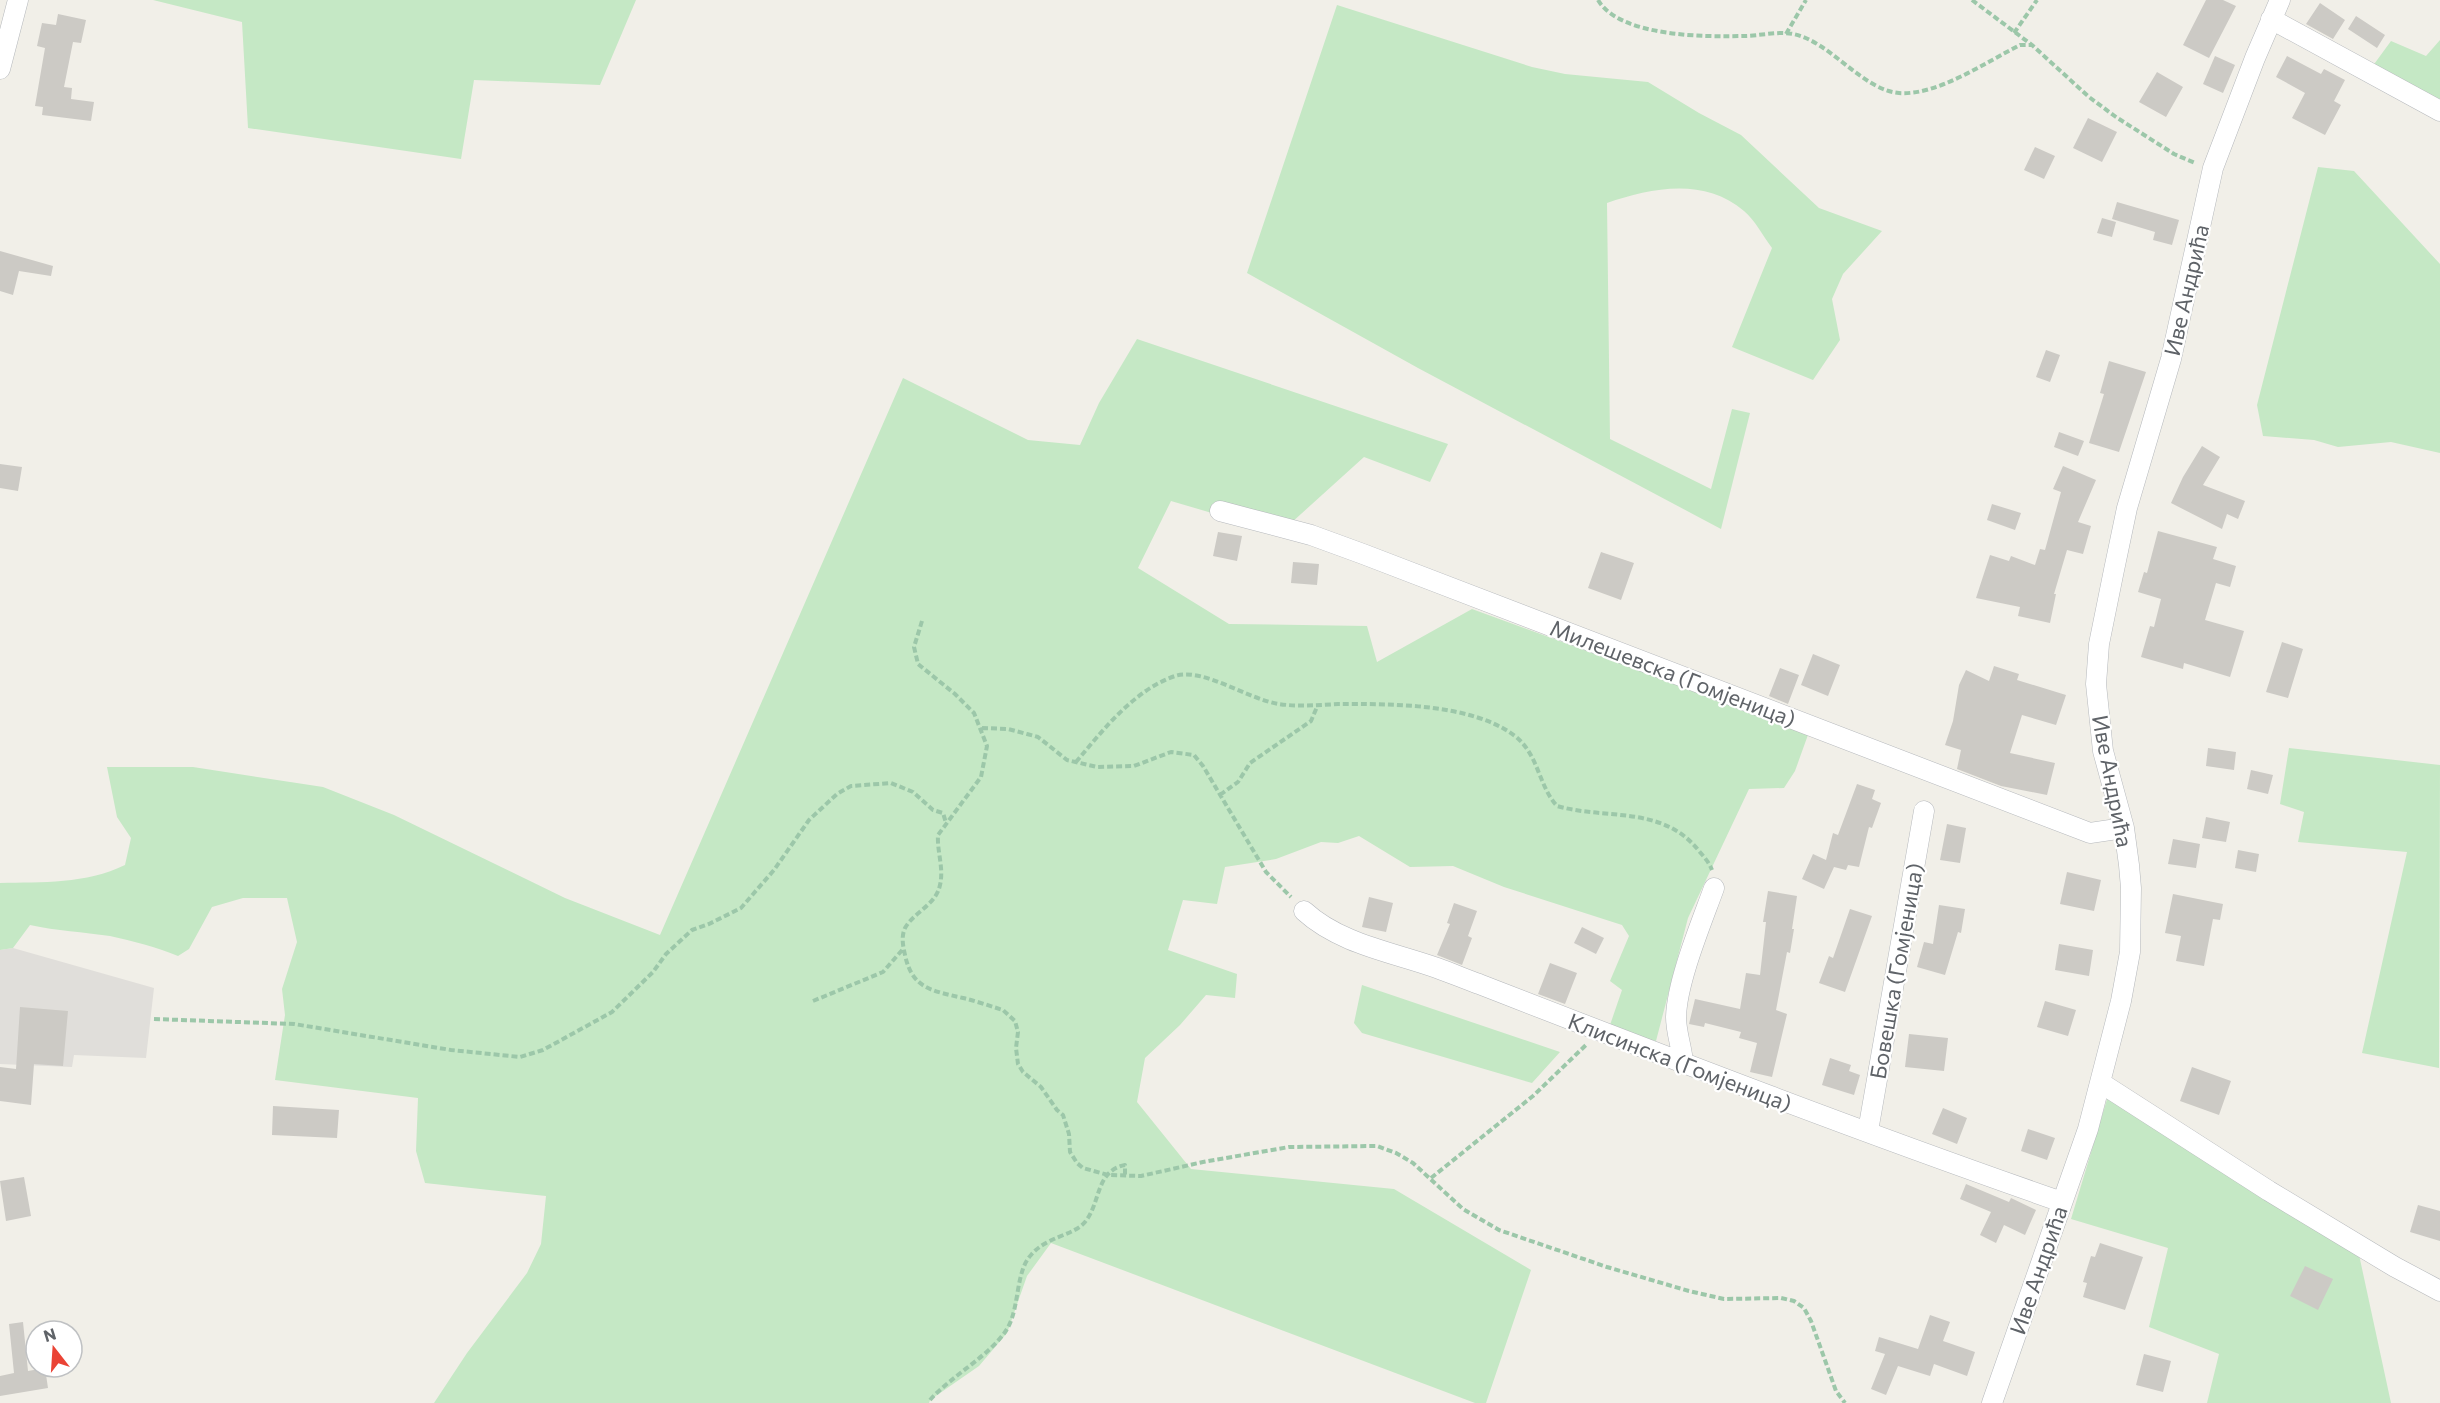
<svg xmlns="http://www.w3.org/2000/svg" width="2440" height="1403" font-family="Commissioner,sans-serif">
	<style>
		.industrial { fill: #e0deda }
		.green { fill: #c5e8c5 }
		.building { fill: #cccac5 }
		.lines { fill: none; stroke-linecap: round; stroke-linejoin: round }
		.minor-casing { stroke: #b5b8bc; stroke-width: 21 }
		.path { stroke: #9cc7a9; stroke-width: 4; stroke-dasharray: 6 3; stroke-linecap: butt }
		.minor { stroke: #fff; stroke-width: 20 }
		.labels { text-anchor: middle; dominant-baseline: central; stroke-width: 4.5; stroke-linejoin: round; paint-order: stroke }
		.street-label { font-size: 22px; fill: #5f6368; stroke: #fff }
	</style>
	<rect width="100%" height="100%" fill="#f1efe8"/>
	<!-- industrial -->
	<path class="industrial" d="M13,948l141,40 -8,70 -72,-3 -2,12 -72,-3v-114z"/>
	<!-- green -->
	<path class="green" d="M153,0h483l-36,85 -126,-5 -13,79 -213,-31 -6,-106z
		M1337,5l195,62 33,7 83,8 51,31 42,22 78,73 63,23 -39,43 -11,25 8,41 -27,40 -81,-33 40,-99c-9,-12 -17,-28 -28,-37 -40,-34 -93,-23 -137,-8l3,236 101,50 21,-80 18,4 -29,116 -303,-161 -171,-95z
		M2440,40v65l-68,-38 19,-26 35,15z
		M2318,167l36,4 86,93v189l-49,-11 -53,5 -24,-7 -51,-4 -6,-31z
		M1137,339l311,105 -18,38 -66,-25 -84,76 -109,-32 -33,67 91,56 138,2 10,36 95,-53 337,123 -14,39 -11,17 -35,1 -61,129 -32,123 -14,-3 -32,-13 12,-35 -12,-9 19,-45 -7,-11 -118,-38 -51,-21 -43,1 -51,-31 -21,7 -17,-1 -45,17 -51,8 -8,37 -34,-4 -15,50 69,24 -2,24 -29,-3 -26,30 -35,33 -8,44 54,67 203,20 137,81 -45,133h-11l-424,-160 -24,33 -20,57 -28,33 -49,34 -1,3h-495l33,-50 60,-80 14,-29 5,-48 -121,-13 -9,-32 2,-53 -143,-18 10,-65 -3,-26 15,-47 -10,-44h-44l-31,9 -23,42 -11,7c-22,-9 -45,-15 -68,-20 -27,-4 -53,-5 -80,-11l-17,23 -13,2v-67c42,-1 86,1 125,-18l6,-27 -14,-21 -10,-50h86l130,20 71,28 171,83 95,37 243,-557 125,62 52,5 19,-42z
		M2289,748l151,17 -1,303 -77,-15 45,-201 -109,-10 6,-30 -24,-8z
		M1362,985l198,67 -28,31 -170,-50 -8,-10z
		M2108,1096l250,154 33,153h-184l12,-49 -70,-27 19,-79 -97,-29z"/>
	<!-- building -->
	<path class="building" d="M2206,0h17l13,6 -27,52 -26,-13z
		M2320,3l25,17 -12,19 -27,-15z
		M58,14l28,6 -5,23 -8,-1 -9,45 8,1 -1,11 23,3 -3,19 -49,-6 1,-8 -8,-1 10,-58 -8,-2 5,-23 14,2z
		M2356,16l29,19 -8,13 -29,-19z
		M2215,56l20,9 -12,28 -20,-9z
		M2287,56l34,18 3,-5 21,11 -11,21 7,4 -16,30 -33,-17 13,-25 -29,-16z
		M2157,72l26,15 -17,30 -27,-15z
		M2088,118l29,14 -15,30 -29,-14z
		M2035,147l20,9 -11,23 -20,-9z
		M2117,202l62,18 -7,25 -19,-5 2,-8 -43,-13z
		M2102,218l14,4 -4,15 -15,-4z
		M0,251l53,15 -2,10 -32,-5 -6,24 -13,-4z
		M2046,350l14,5 -10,27 -14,-5z
		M2109,361l37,11 -27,80 -30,-9 15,-49 -4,-1z
		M2059,432l25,9 -6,15 -24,-9z
		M2202,446l18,11 -17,28 42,16 -7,18 -11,-5 -5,15 -51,-26 12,-26z
		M0,464l22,3 -4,24 -18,-3z
		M2063,466l33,14 -18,42 13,4 -8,28 -16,-4 -13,44h2l-6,29 -32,-7 2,-9 -44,-9 14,-43 19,6 2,-5 24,9 5,-16 5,1 16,-58 -8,-3z
		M1992,504l29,9 -6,17 -28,-10z
		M2158,531l59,16 -4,12 23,7 -6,21 -14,-4 -11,37 39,11 -14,46 -46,-14 -1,6 -42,-12 9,-31 4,1 7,-28 -23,-7 6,-20 3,1z
		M1218,532l24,4 -5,25 -24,-5z
		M1601,552l33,11 -13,37 -33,-12z
		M1293,562l26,2 -2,21 -26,-2z
		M2282,642l21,7 -15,49 -22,-6z
		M1813,654l27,11 -12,31 -27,-11z
		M1994,666l25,8 -2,6 49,15 -10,30 -34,-10 -12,38 45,10 -8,32 -46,-9 -44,-17 4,-19 -16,-5 8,-24 6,-36 7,-15 23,11z
		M1780,668l19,7 -11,29 -19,-8z
		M2208,748l28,4 -2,18 -28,-4z
		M2251,770l22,5 -5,19 -21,-5z
		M1857,784l18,6 -3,9 9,4 -9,25 -3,-1 -10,40 -11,-2 -2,5 -12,-3 -10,22 -22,-10 11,-25 13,6 7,-27 5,2z
		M2206,817l24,5 -4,20 -24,-4z
		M1947,824l19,4 -6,35 -20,-3z
		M2173,839l27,5 -4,24 -28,-4z
		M2238,850l21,4 -3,18 -21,-4z
		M2067,872l34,8 -7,31 -34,-7z
		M1768,891l29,5 -5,33h2l-4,24 -3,-1 -11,58 11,4 -15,63 -22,-5 7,-29 -18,-5 2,-6 -36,-9 -1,4 -15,-3 6,-25 45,10 6,-36 14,2 6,-53h-3z
		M2173,894l50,10 -3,16 -7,-1 -9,47 -28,-5 5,-25 -16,-3z
		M1369,897l24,6 -7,29 -24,-5z
		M1454,903l23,8 -9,25 4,2 -10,27 -25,-10 13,-31 -3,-1z
		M1939,905l26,4 -4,24 -3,-1 -13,43 -28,-8 7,-25 9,2z
		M1850,909l22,7 -27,76 -26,-9 10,-27 4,2z
		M1582,927l22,11 -8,16 -22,-11z
		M2059,944l34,6 -4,26 -34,-6z
		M1550,963l27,10 -12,31 -27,-10z
		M2045,1001l31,9 -8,26 -31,-9z
		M20,1007l48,4 -5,55 -29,-2 -3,41 -31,-4v-34l16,2z
		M1909,1034l39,4 -4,33 -39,-4z
		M1830,1058l21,7 -2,6 11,4 -6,20 -32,-10z
		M2192,1067l39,14 -12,34 -39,-14z
		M273,1106l66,4 -2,28 -65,-3z
		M1943,1108l24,10 -10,26 -25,-10z
		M2028,1129l27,9 -8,22 -26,-9z
		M24,1177l7,39 -25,5 -6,-40z
		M1966,1184l43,18 2,-4 25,12 -11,25 -21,-10 -8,18 -16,-8 11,-23 -31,-13z
		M2418,1205l22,6v30l-30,-9z
		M2100,1243l43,14 -18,53 -42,-13 4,-14 -4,-1 8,-26 4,1z
		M2305,1266l28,13 -15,31 -28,-14z
		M1930,1315l20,7 -7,19 32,11 -8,24 -33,-12 -4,12 -32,-10 -12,29 -15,-6 14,-35 -10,-3 4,-14 39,12z
		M23,1322l5,49 17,-3 3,20 -48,8v-20l14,-3 -5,-49z
		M2144,1354l27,7 -8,31 -27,-7z"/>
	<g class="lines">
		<defs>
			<path id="minor" d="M2271,19l169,92
				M0,69l18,-69
				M1220,511l91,24 52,19 727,279 34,-5
				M1304,911c36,33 88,41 133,57 14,5 28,11 42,16 193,75 387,150 583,218
				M1683,1063c-1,-16 -7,-30 -7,-46 1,-36 25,-93 38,-129
				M2101,1083l168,108 126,76 45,24
				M1868,1131l56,-320
				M1992,1403l96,-274 33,-128 9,-49 1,-64 -2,-23 -5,-37 -21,-77 -7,-67 3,-40 15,-74 13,-62 44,-149 42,-191 42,-110 25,-58"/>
		</defs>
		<!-- minor casing -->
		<use href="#minor" class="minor-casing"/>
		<!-- path -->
		<path class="path" d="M1598,0c22,37 107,37 145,36 16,0 34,-5 50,-2 37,7 69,56 106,59 38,3 87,-31 121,-48h12
			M1972,0l60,45 57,52 27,20 58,37 21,9
			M2014,33l23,-33
			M1786,34l20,-34
			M922,621l-8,26 4,17 37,30 19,19 13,33 -6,31 -43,58c-1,17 6,33 2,50 -4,20 -26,27 -35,43 -4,9 -2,18 0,27 7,34 28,36 58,43 13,3 27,8 40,12l12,11 3,11 -2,16 2,16 5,8 18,15 16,23 6,5 6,19 1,18 7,11 6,5 25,7 33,1 62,-14 86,-15 88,-1 19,7 17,10 50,46 36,21 108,37 82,24 35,8 57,-1 13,3 10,7 7,13 25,70 9,12
			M982,728l26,1 19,5 11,3 29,23 30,7 37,-1 37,-14 23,3 9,11 63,106 25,25
			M1076,762c27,-32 58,-72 99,-86 28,-9 72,23 104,28 20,3 39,1 59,0 54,0 133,-1 177,32 24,19 23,49 42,70 49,14 106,-1 142,45 5,6 10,11 13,19
			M1220,795l18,-13 12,-19 61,-42 6,-14
			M813,1001l70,-29 20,-23
			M154,1019l140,5 157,26 69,7 23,-7 69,-38 41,-40 13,-18 26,-24 17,-6 32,-16 33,-38 35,-50 28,-26 14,-8 40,-3 22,9 20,18 10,3 3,10
			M1431,1178l102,-82 54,-52
			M930,1400c21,-24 61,-45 77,-71 13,-21 8,-57 24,-74 16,-19 42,-19 54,-33 16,-19 10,-51 40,-57v11"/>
		<!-- minor -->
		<use href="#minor" class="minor"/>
	</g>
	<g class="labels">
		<!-- street labels -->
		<g class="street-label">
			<text transform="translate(2186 290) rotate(-77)">Иве Андрића</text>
			<text transform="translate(1673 673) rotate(21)">Милешевска (Гомјеница)</text>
			<text transform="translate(2113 781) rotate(79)">Иве Андрића</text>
			<text transform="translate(1896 971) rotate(-80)">Бовешка (Гомјеница)</text>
			<text transform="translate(1680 1062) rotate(21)">Клисинска (Гомјеница)</text>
			<text transform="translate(2038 1270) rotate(-71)">Иве Андрића</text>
		</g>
	</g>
	<!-- north arrow -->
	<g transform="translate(54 1349) rotate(343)"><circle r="28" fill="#ffffff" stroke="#bfc1c3" stroke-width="1.5"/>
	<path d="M0-4.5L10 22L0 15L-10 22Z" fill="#ea4335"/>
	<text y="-9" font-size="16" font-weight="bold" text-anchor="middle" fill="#5f6368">N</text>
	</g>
</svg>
